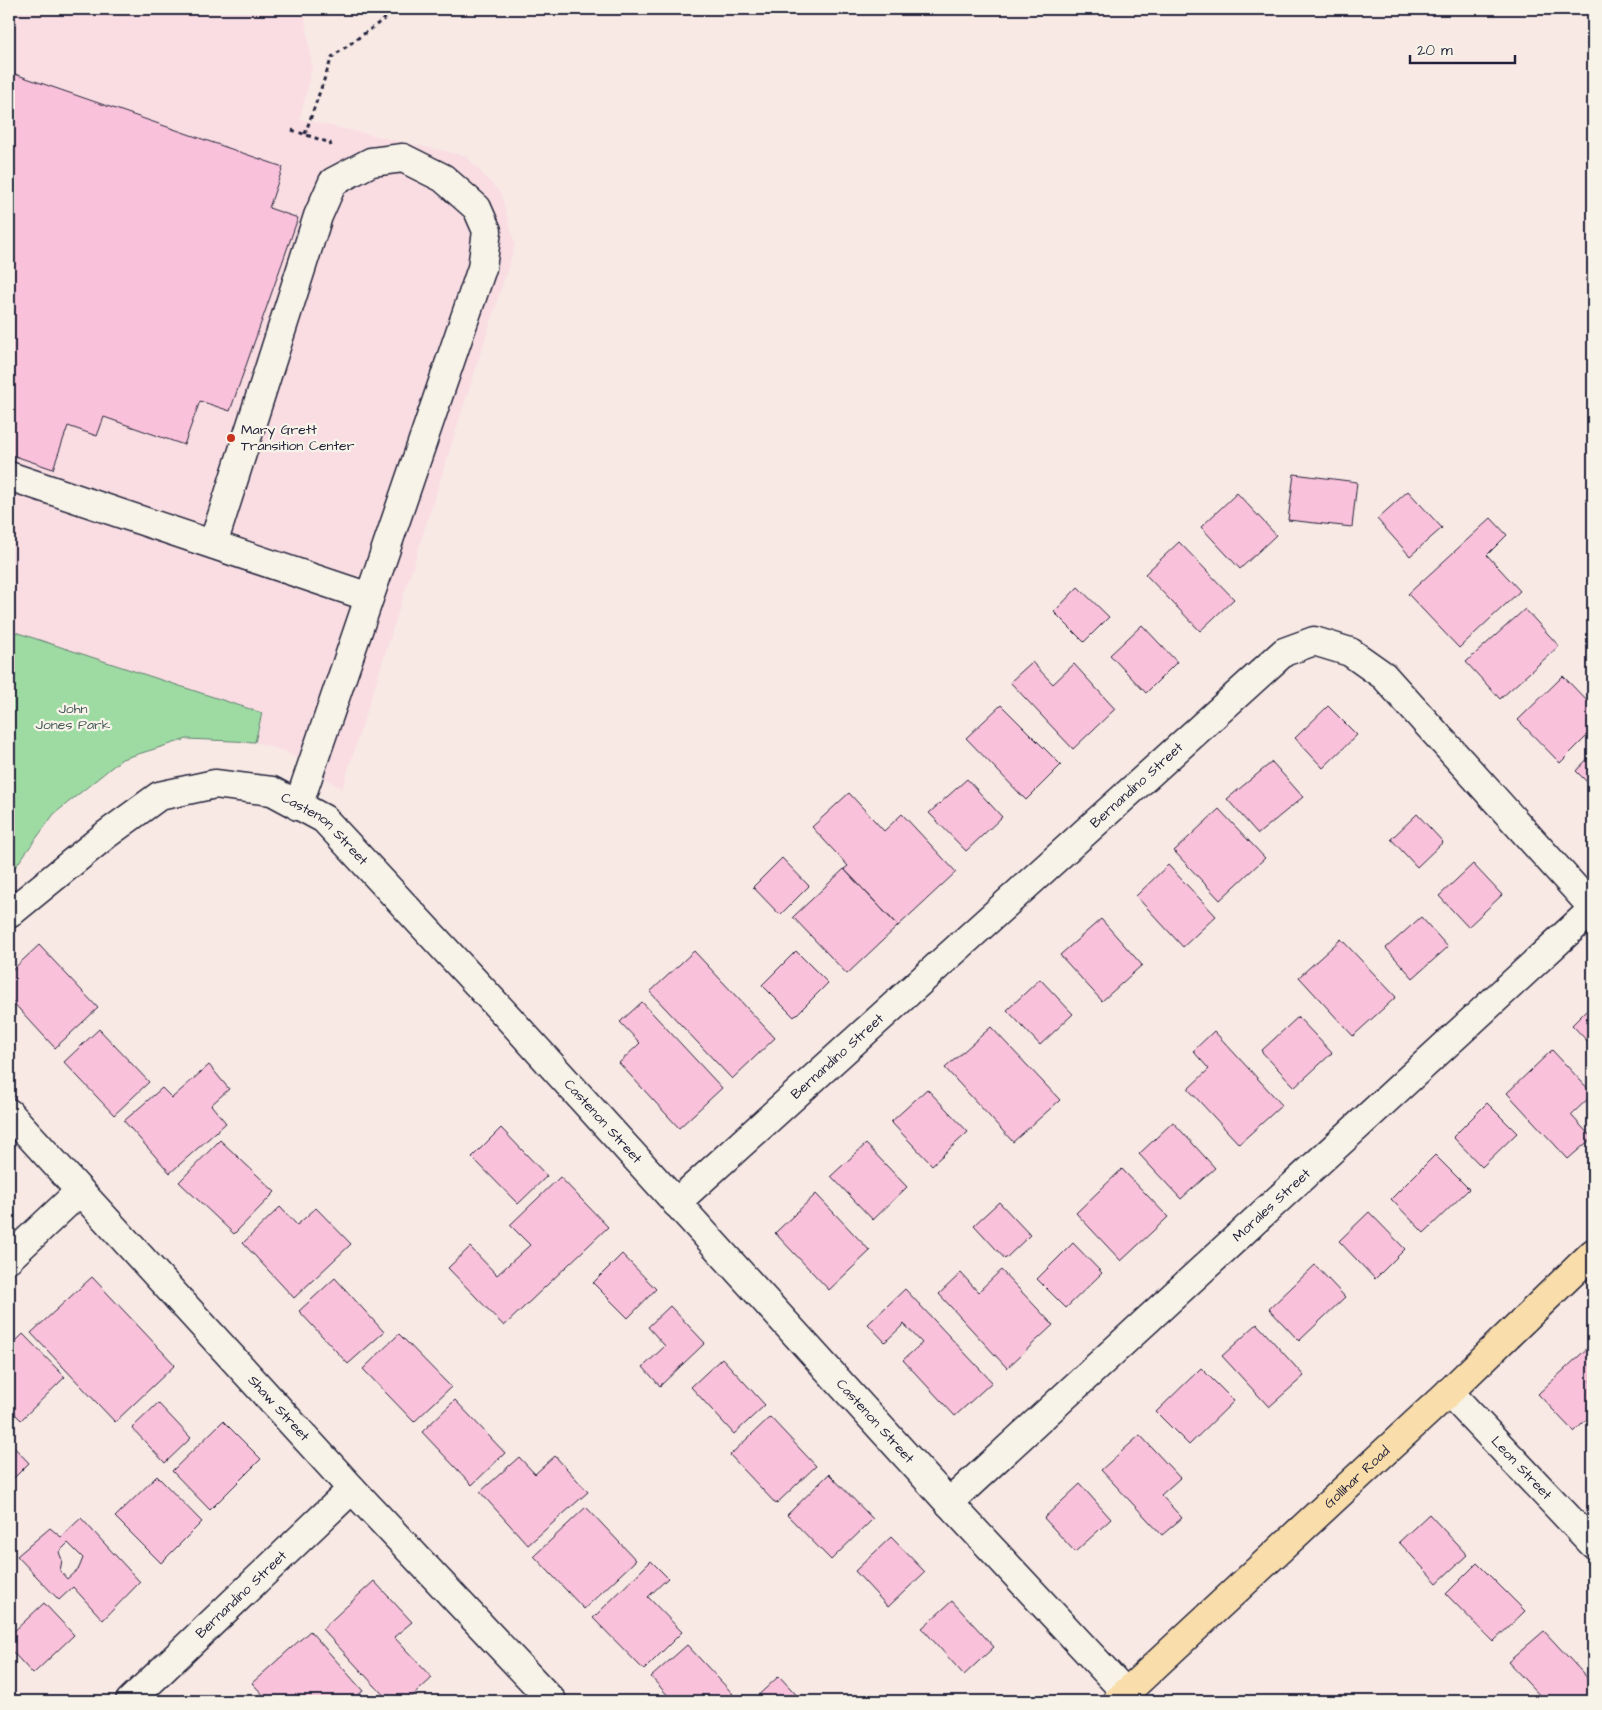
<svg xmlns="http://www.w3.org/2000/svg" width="1602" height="1710" font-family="'Architects Daughter',sans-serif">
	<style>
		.built { fill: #f9dde2 }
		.green { fill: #9edba3; stroke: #607e6f }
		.building { fill: #fac2da; stroke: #22223b; fill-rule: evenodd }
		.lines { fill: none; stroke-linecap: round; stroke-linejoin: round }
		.minor-casing { stroke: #22223b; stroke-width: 31 }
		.major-casing { stroke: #22223b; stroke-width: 31 }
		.path { stroke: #22223b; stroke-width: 3; stroke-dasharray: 4 4; stroke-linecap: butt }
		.minor { stroke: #f7f3e8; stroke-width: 28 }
		.major { stroke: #f9deab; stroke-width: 28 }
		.poi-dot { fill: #c8321e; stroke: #f7f3e8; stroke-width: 2 }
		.labels { text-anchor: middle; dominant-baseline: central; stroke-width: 4.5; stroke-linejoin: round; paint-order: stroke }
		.poi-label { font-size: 14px; fill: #22223b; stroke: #f7f3e8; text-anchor: start }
		.park-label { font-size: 14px; fill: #475a5a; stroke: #f7f3e8 }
		.street-label { font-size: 14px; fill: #22223b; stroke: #f7f3e8 }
	</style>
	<rect width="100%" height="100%" fill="#f8e9e5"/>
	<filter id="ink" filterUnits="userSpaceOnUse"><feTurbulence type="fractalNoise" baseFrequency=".02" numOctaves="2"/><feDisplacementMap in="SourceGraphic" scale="10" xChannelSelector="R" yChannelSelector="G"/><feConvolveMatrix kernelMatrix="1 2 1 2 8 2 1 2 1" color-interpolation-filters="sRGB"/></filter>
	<g filter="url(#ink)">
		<!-- built -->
		<path class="built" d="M9,9h295l8,60 -12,50 166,37 35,38 14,51 -173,544 -55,-37 -32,-10 7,-29 -253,-83z"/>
		<!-- green -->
		<path class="green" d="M9,630l253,83 -7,29 -68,-3 -65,20 -68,55 -38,52 -7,5z"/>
		<!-- building -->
		<path class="building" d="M9,72l274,95 -14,41 29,10 -68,193 -30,-10 -16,44 -80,-28 -7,19 -29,-10 -15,43 -44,-15z
			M1294,474l63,8 -5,45 -64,-7z
			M1408,491l34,37 -32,28 -33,-37z
			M1237,493l39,42 -36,34 -39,-42z
			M1491,518l16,17 -20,20 33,36 -61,57 -51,-54z
			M1179,542l55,57 -34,32 -55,-57z
			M1078,587l31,30 -25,25 -30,-30z
			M1525,609l34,37 -59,53 -34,-37z
			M1142,625l35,37 -31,31 -36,-38z
			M1032,662l21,22 21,-20 41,45 -42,40 -63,-67z
			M1563,676l30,31v23l-33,33 -42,-43z
			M1001,705l60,60 -35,35 -60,-62z
			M1328,706l29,29 -34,33 -28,-30z
			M1593,753v35l-17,-17z
			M1272,762l31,35 -45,37 -31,-35z
			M967,779l35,38 -36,34 -37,-38z
			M849,793l35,38 18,-17 54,58 -58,54 -54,-57 4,-3 -36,-39z
			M1219,809l46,49 -45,42 -46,-49z
			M1417,814l26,28 -26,25 -26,-28z
			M782,858l27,28 -29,29 -27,-28z
			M1473,864l29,31 -34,32 -29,-31z
			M1168,865l48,51 -33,31 -47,-51z
			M844,869l54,57 -51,48 -54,-57z
			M1421,917l27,30 -35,31 -27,-30z
			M1101,919l41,46 -40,36 -42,-46z
			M1341,939l55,58 -43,39 -54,-59z
			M39,945l59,63 -43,40 -46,-50v-25z
			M694,951l81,87 -43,41 -82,-87z
			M796,951l32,32 -34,34 -32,-32z
			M1040,979l33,35 -33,31 -33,-35z
			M642,1002l80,86 -43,40 -60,-65 21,-20 -20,-21z
			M1593,1004v43l-21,-22z
			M1298,1017l34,36 -37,34 -34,-36z
			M991,1027l69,73 -47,42 -68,-74z
			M99,1029l50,53 -35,33 -50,-53z
			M1214,1031l68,74 -43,39 -51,-55 21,-20 -16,-18z
			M1552,1050l41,44 -22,21 21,23 -24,21 -61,-66z
			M209,1065l20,24 -18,16 15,18 -56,50 -46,-52 38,-33 10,10z
			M927,1089l41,43 -36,33 -41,-43z
			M1487,1103l30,30 -35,34 -29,-30z
			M1173,1122l42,46 -34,31 -42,-45z
			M501,1128l46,48 -29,28 -46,-47z
			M220,1140l55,52 -41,42 -55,-52z
			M866,1144l41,43 -34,33 -42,-44z
			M1435,1155l34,34 -45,44 -33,-34z
			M1122,1169l46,48 -47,44 -45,-48z
			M560,1177l48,50 -104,99 -56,-58 22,-21 27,28 33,-30 -20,-20z
			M816,1194l54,57 -41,39 -54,-57z
			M999,1202l31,33 -25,24 -31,-34z
			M280,1207l17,18 19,-17 35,36 -57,54 -51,-55z
			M1369,1212l36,37 -30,30 -36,-38z
			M1073,1243l29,30 -36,35 -29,-29z
			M622,1254l34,35 -28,29 -35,-35z
			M1315,1265l30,32 -46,44 -30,-32z
			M1001,1270l52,55 -46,43 -68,-74 22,-21 17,19z
			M92,1277l83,88 -60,57 -84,-89z
			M335,1278l49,54 -36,32 -49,-53z
			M905,1289l87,93 -37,34 -52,-56 19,-17 -18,-19 -19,18 -17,-18z
			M670,1306l35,37 -45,43 -17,-19 22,-21 -17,-19z
			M1257,1324l47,52 -35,31 -47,-51z
			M23,1334l42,43 -44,43 -12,-12v-60z
			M399,1334l52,53 -37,35 -51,-53z
			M1593,1343v35l-3,3 3,3v29l-19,19 -36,-38z
			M722,1358l43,47 -31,29 -43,-47z
			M1201,1368l33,33 -45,44 -33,-33z
			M455,1400l50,53 -33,32 -50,-53z
			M158,1403l33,35 -26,25 -33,-35z
			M770,1417l46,49 -40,38 -46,-49z
			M223,1421l38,38 -51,51 -38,-39z
			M1140,1435l40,43 -19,17 21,23 -20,17 -61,-65z
			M9,1442l20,21 -20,20z
			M555,1456l33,36 -60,53 -48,-53 39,-35 16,17z
			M829,1474l44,45 -42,41 -44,-45z
			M157,1476l45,46 -41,41 -46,-46z
			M1080,1484l31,35 -36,33 -31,-34z
			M586,1507l50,53 -52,49 -50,-53z
			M1429,1514l38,41 -30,28 -38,-41z
			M81,1518l59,64 -37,38 -30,-33 -14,13 -42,-44 33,-28 11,9zM68,1543l15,15 -4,10 -12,11 -7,-8 2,-11 -3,-8z
			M891,1537l34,35 -37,35 -33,-36z
			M651,1561l17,17 -20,19 34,35 -38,38 -51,-52z
			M1477,1563l48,48 -32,31 -47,-48z
			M374,1581l38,41 -18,15 38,41 -25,23h-18l-67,-72z
			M952,1601l42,46 -30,28 -42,-47z
			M44,1603l30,32 -41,39 -24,-26v-12z
			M310,1631l53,60 -12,10h-82l-17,-18z
			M1544,1631l49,53v10l-8,7h-40l-37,-39z
			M687,1645l46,49 -8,7h-52l-22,-24z
			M779,1676l23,25h-50z
			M9,1687l8,9 -6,5h-2z"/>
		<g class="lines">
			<defs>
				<g id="minor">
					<path d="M9,476l360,121"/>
					<path d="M213,544l105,-328 15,-34 38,-20 32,-4 40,20 34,30 10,23 -5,37 -184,538"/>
					<path id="s1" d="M9,914l98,-80 52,-38 56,-12 57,7 52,28 182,196 443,488 177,190"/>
					<path id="s2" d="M9,1113l343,376 200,212"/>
					<path id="s3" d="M676,1203l608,-551 30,-11 36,11 34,24 209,232"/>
					<path d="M9,1258l71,-67"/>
					<path id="s4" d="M1449,1392l144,152"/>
					<path id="s5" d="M949,1503l644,-594"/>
					<path id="s6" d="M130,1701l222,-212"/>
				</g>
				<g id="major">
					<path id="s7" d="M1117,1701l332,-309 144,-139"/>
				</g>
			</defs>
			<!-- minor casing -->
			<use href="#minor" class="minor-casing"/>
			<!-- major casing -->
			<use href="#major" class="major-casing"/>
			<!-- path -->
			<path class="path" d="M292,130l38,13 1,3
				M305,134l27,-77 66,-48"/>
			<!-- minor -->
			<use href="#minor" class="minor"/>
			<!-- major -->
			<use href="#major" class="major"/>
		</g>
	</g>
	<!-- markers -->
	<circle class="poi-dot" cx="231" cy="438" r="5"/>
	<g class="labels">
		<!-- poi labels -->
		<g class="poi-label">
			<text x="241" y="430">Mary Grett<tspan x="241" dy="16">Transition Center</tspan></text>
		</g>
		<!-- park labels -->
		<g class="park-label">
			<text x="73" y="709">John<tspan x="73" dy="16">Jones Park</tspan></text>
		</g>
		<!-- street labels -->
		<g class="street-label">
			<text stroke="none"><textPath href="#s3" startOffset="622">Bernandino Street</textPath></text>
			<text stroke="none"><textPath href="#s1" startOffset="371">Castenon Street</textPath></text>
			<text stroke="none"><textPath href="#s3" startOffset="218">Bernandino Street</textPath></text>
			<text stroke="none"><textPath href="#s1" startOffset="776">Castenon Street</textPath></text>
			<text stroke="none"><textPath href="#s5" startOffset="439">Morales Street</textPath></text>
			<text stroke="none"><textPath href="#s2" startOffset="400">Shaw Street</textPath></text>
			<text stroke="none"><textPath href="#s1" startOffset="1181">Castenon Street</textPath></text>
			<text stroke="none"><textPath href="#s4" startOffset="105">Leon Street</textPath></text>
			<text stroke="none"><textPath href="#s7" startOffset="328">Gollihar Road</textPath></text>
			<text stroke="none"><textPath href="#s6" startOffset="154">Bernandino Street</textPath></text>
		</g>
	</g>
	<!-- margin -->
	<rect width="1602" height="1710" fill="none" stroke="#f7f3e8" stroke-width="30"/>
	<rect x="15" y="15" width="1572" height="1680" fill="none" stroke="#22223b" stroke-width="2" filter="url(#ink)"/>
	<!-- scale -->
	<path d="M1410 55v8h105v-8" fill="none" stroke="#22223b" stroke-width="2.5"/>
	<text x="1417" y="55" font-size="15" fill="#22223b" stroke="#f7f3e8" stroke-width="4" paint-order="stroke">20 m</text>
</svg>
